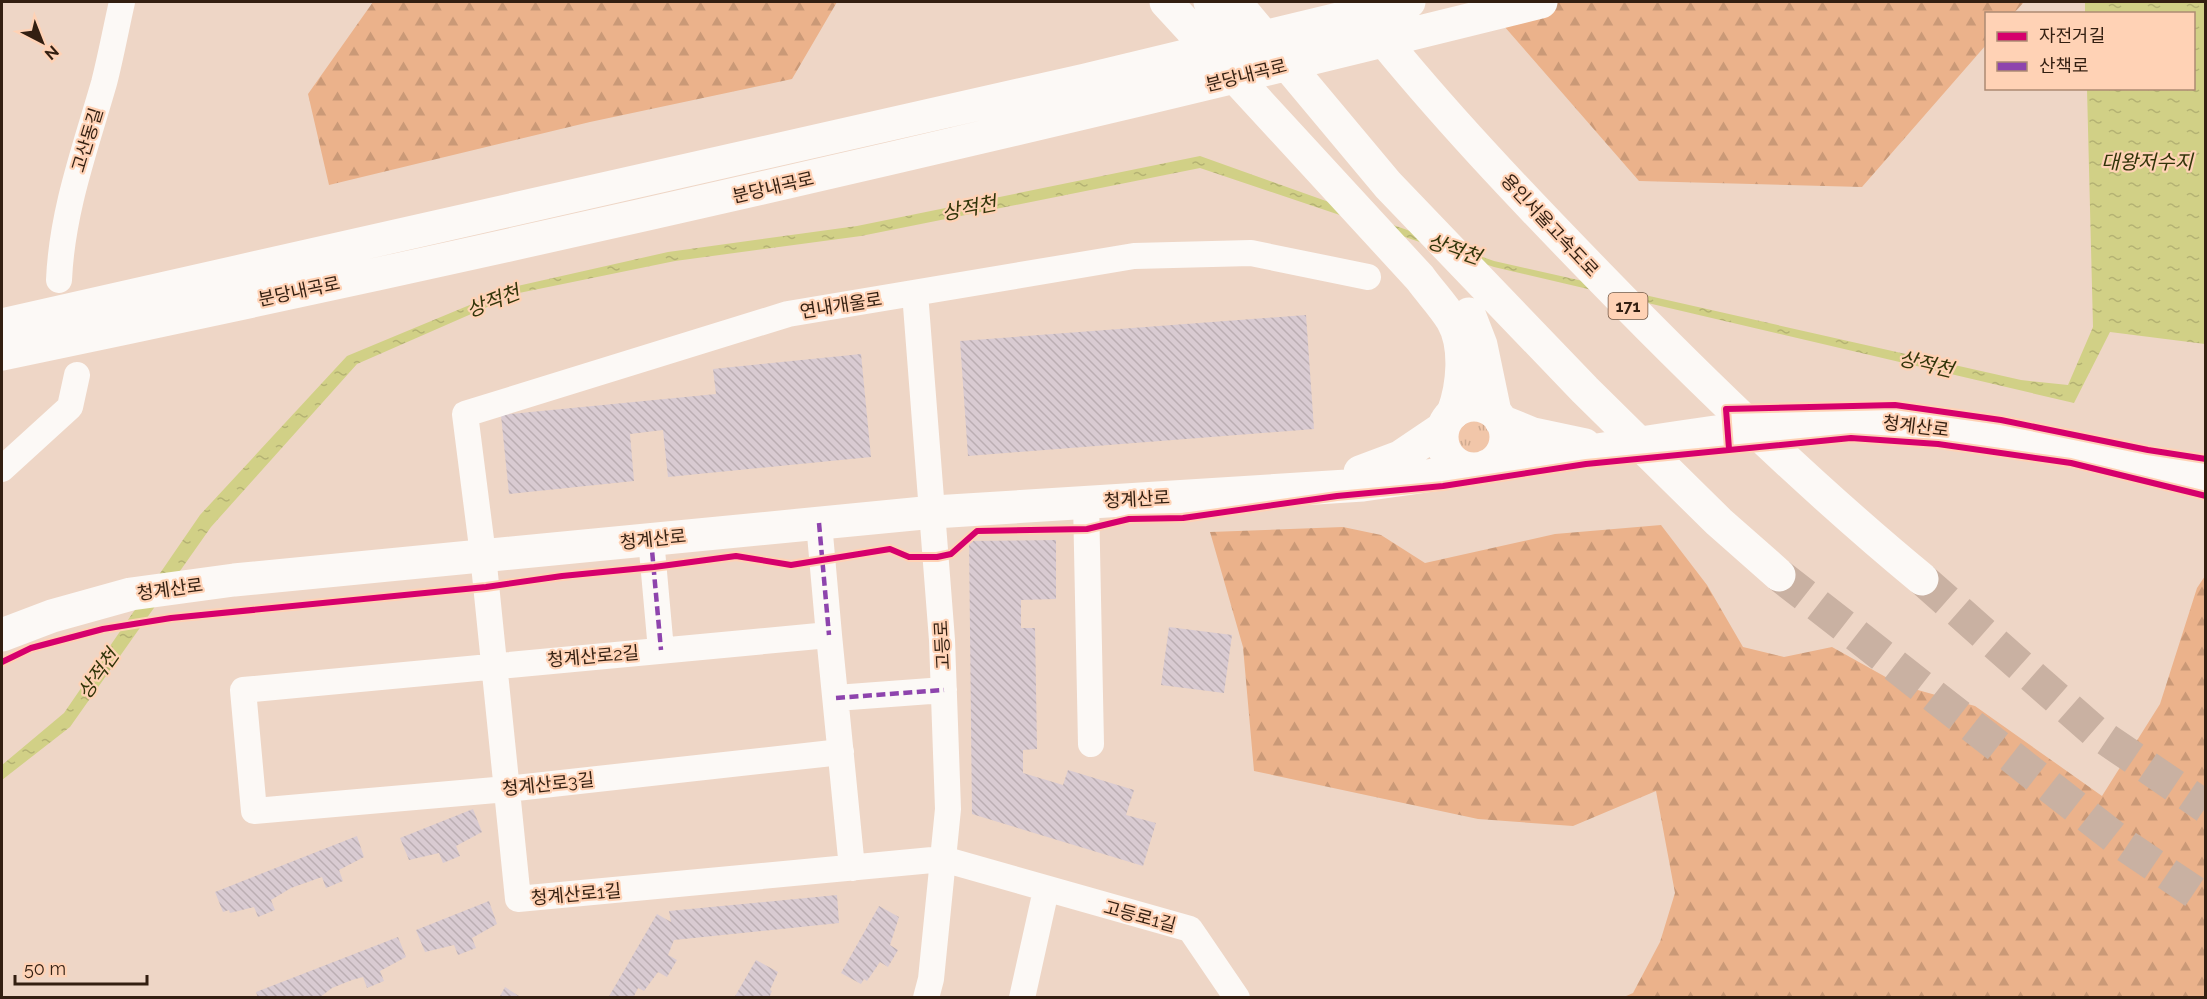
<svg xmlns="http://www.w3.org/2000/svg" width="2207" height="999" font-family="Raleway,'Noto Sans KR',sans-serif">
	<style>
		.grass { fill: url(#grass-tufts) }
		.forest { fill: url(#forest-firs) }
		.water { fill: url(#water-ripples) }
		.building { fill: url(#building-back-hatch) }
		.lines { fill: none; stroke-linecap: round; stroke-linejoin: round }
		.highway-tunnel { stroke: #c9b1a2; stroke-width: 33; stroke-dasharray: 33 16; stroke-linecap: butt }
		.minor { stroke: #fcf9f6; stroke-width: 26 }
		.major { stroke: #fcf9f6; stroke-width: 33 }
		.highway { stroke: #fcf9f6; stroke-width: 33 }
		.quiet { stroke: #8e44ad; stroke-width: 4.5; stroke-dasharray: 9 4.5; stroke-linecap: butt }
		.cycleway-casing { stroke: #ffd2b5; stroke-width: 10 }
		.cycleway { stroke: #d6006c; stroke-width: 6 }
		.labels { text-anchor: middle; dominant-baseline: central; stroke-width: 4.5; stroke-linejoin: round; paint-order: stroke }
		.shield { fill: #ffd2b5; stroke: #705542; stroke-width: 1.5 }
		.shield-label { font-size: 16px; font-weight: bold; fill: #331f11 }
		.street-label { font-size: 18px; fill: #331f11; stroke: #ffd2b5 }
		.water-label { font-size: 20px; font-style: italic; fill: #313409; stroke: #ffd2b5 }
	</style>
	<defs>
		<pattern id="grass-tufts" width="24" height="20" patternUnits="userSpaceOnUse" patternTransform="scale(1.5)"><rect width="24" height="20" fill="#f1c6a9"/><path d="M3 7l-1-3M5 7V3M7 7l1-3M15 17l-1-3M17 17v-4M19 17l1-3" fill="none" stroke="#cfaa90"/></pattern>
		<pattern id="forest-firs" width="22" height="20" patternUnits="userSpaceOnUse" patternTransform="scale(1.5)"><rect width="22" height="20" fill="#ebb28b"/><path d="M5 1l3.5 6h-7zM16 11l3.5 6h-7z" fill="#ca9977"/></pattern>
		<pattern id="water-ripples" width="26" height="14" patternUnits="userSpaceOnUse" patternTransform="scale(1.5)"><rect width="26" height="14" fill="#d1d086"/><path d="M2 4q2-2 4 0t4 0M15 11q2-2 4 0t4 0" fill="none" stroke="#b4b273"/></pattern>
		<pattern id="building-back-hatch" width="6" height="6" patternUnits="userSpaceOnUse" patternTransform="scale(1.5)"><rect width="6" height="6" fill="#d9cbd2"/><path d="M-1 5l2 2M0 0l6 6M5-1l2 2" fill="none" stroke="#bbaeb3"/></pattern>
	</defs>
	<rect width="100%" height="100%" fill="#eed6c6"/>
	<!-- grass -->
	<path class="grass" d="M1458 437a16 16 0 1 1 32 0a16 16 0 1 1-32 0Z"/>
	<!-- forest -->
	<path class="forest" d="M373,2h464l-45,77 -202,43 -261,63 -21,-91z
		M1483,2h541l-10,11 -28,1v31l-124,142 -223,-6z
		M1661,525l46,60 36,62 41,10 48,-10 68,38 75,21 127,90 58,-92 37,-116 8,-12v421h-581l9,-4 27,-51 15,-49 -19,-102 -83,35 -95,-7 -224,-48 -11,-124 -33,-115 133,-5 38,8 44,28 130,-29z"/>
	<!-- water -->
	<path class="water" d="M2085,2h120v342l-95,-12 -36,71 -580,-136 -294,-99 -339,68 -186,25 -156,32 -162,71 -146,163 -141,200 -68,53v-15l62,-52 136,-198 147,-159 166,-69 155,-35 189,-26 343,-70 294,105 527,119 47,5 25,-58 -6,-238 107,-1v-74l-109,-1z"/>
	<!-- building -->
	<path class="building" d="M1306,315l8,114 -346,27 -8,-115z
		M861,354l10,103 -203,20 -5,-47 -33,4 4,47 -125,13 -8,-79 215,-21 -3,-25z
		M1056,540v59l-35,1v28h14l2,121 -14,1v23l40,12 5,-15 66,20 -8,25 30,8 -13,43 -171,-52 -3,-273z
		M1169,627l63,8 -8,58 -63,-8z
		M473,809l9,23 -26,14 4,10 -17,7 -4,-10 -30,7 -9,-22z
		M357,836l7,21 -25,13 4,11 -17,7 -4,-11 -31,11 -20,12 4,10 -17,7 -4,-10 -24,6 -1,-3 -6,2 -8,-20z
		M837,895l2,28 -165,17 -6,15 9,5 -10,17 -9,-5 -14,19 -6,-3 -5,10h-25l49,-84 14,8 -2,-11z
		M489,901l8,23 -25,14 4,10 -18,7 -4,-10 -29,7 -9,-22z
		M879,906l20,11 -9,28 8,5 -10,17 -8,-5 -13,19 -3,-2 -3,5 -20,-11z
		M398,937l8,20 -26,14 4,10 -17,7 -4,-11 -11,3 -20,8 -13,10h-61l-2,-6z
		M756,960l22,12 -8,18 2,1 -3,7h-35z
		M505,987l17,11h-23z"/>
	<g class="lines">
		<!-- highway-tunnel -->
		<path class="highway-tunnel" d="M1779,575l344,269 83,56
			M1922,579l172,152 112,76"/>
		<!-- minor -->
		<path class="minor" d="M59,280c3,-69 26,-131 45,-197 7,-27 12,-55 18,-81
			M915,293l27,347 6,169 -17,170 -5,19
			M2,469l68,-62 7,-32
			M1086,501l5,243
			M819,523l10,112
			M651,539l10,111
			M836,698l108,-8
			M841,752l-334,37 -253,22 -11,-121 586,-55 23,233
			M1022,998l24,-108
			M1237,998l-47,-69 -247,-70 -425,40 -35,-344 -18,-141 323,-100 346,-58 117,-3 117,24"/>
		<!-- major -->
		<path class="major" d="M1442 437a32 32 0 1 1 64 0a32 32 0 1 1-64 0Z
			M1501,421l32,13 52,11
			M1487,466c124,-15 247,-44 374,-46 41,0 85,9 126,16 73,12 146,26 219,42
			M1360,472l40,-15 43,-29
			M2,635l50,-19 79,-22 103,-14 700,-68 429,-27 113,-16"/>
		<!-- highway -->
		<path class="highway" d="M1166,2l254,276c10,14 23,27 32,42 15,26 11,66 1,93
			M1210,2l15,28 23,30
			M1235,2l153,183 197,205 134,132 60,53
			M1372,26c70,87 148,169 226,249 103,106 210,210 324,304
			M1469,314l12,31 14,67
			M2,325l1083,-245 324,-78
			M2,354c515,-107 1028,-225 1539,-352"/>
		<!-- quiet -->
		<path class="quiet" d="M819,523l10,112
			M651,539l10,111
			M836,698l108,-8"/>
		<defs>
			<path id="cycleway" d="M1729,449l-3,-40 169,-4 106,15 147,30 58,9
				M2,662l29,-14 72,-19 68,-11 315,-31 76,-11 92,-9 82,-11 55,9 99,-16 19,8h28l14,-3 26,-23 110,-2 42,-10 54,-1 154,-22 106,-10 143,-22 265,-26 87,6 133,19 135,33"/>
		</defs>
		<!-- cycleway casing -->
		<use href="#cycleway" class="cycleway-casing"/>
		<!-- cycleway -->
		<use href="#cycleway" class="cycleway"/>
	</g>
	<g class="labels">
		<!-- shield labels -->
		<rect class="shield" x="1608.5" y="293" width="39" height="26" rx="4.5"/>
		<g class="shield-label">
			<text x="1628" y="306">171</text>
		</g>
		<!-- street labels -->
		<g class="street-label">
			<text transform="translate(1246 75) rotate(-14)">분당내곡로</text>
			<text transform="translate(87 140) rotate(-73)">고산동길</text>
			<text transform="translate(773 187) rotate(-13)">분당내곡로</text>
			<text transform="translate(1550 225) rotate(47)">용인서울고속도로</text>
			<text transform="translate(299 291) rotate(-12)">분당내곡로</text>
			<text transform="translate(841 305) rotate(-9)">연내개울로</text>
			<text transform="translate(1916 426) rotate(7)">청계산로</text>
			<text transform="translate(1137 499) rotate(-3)">청계산로</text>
			<text transform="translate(653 539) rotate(-6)">청계산로</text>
			<text transform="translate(170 589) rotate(-8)">청계산로</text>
			<text transform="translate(942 645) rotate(-93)">고등로</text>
			<text transform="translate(593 656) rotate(-5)">청계산로2길</text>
			<text transform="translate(548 784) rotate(-6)">청계산로3길</text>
			<text transform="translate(576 894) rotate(-5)">청계산로1길</text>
			<text transform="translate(1140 916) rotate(15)">고등로1길</text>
		</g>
		<!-- water labels -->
		<g class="water-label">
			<text x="2147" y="162">대왕저수지</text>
			<text transform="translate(969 208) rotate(-11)">상적천</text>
			<text transform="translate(1454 249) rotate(19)">상적천</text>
			<text transform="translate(493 301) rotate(-21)">상적천</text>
			<text transform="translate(1926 364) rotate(13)">상적천</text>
			<text transform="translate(98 674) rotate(-55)">상적천</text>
		</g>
	</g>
	<!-- border -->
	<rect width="2207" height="999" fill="none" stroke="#331f11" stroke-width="6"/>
	<!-- legend -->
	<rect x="1985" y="12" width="210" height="78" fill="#ffd2b5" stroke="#ad8a73" stroke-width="1.5"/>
	<rect x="1997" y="32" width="30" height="9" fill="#d6006c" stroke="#ad8a73" stroke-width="1.5"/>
	<text x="2039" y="42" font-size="18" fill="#331f11">자전거길</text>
	<rect x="1997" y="62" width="30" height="9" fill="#8e44ad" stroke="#ad8a73" stroke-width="1.5"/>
	<text x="2039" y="72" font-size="18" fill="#331f11">산책로</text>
	<!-- north arrow -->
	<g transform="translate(42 42) rotate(138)" stroke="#ffd2b5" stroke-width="4.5" paint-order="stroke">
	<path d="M0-4.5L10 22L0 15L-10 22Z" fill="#331f11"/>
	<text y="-9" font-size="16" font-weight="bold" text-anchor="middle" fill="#331f11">N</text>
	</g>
	<!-- scale -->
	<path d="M15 975v9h132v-9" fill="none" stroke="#331f11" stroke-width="3"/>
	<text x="24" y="975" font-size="18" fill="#331f11" stroke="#ffd2b5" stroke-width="4.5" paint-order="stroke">50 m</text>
</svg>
